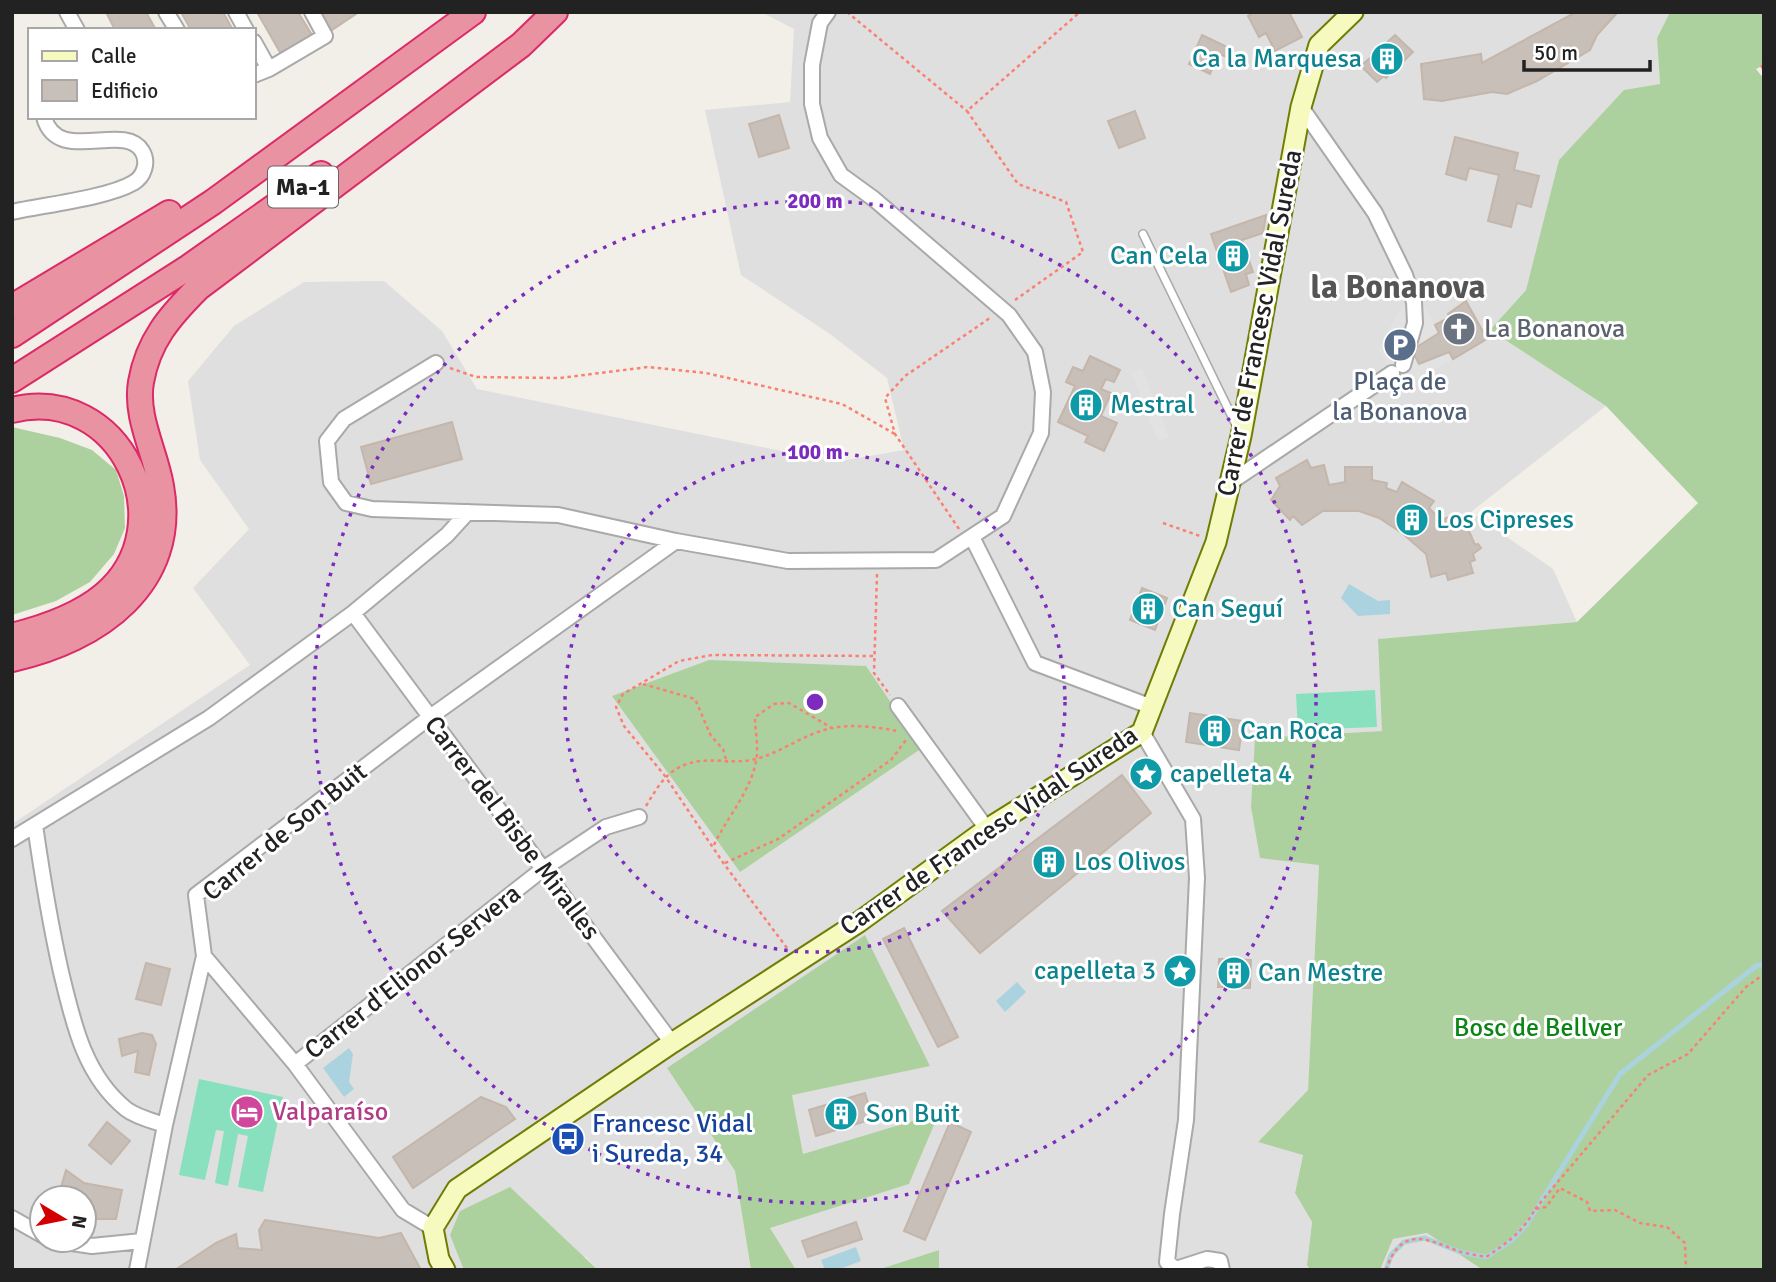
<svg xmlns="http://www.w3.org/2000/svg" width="1776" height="1282" font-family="Signika,sans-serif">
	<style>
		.residential { fill: #e0dfdf; fill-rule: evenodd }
		.forest { fill: #add19e }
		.pitch { fill: #88e0be }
		.parking { fill: #e2e2e2 }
		.water { fill: #aad3df }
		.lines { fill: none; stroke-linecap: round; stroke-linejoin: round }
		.stream { stroke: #aad3df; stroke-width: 5 }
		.building { fill: #c7bfb8; stroke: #c4b6ab; stroke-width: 2 }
		.lane-casing { stroke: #a9a9a9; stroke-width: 10 }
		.street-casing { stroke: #a9a9a9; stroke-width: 18 }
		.secondary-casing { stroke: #707d05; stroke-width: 23 }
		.highway-casing { stroke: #dc2a67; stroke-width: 28 }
		.path { stroke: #fa8072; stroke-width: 2.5; stroke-dasharray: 3.5 3.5; stroke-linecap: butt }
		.lane { stroke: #fff; stroke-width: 7 }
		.street { stroke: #fff; stroke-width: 14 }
		.secondary { stroke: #f7fabf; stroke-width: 19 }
		.highway { stroke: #e892a2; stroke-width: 24 }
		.ring { fill: none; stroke: #7b2cbf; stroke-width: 3.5; stroke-dasharray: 3.5 7 }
		.labels { text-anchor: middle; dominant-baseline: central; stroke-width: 6; stroke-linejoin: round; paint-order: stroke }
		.shield { fill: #fff; stroke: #646464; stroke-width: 2 }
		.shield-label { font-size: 24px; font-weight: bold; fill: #222 }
		.culture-label { font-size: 26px; fill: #0d838f; stroke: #fff; text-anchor: start }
		.street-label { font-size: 26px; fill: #222; stroke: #fff }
		.worship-label { font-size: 26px; fill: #5b616d; stroke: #fff; text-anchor: start }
		.service-label { font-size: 26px; fill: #4e5e75; stroke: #fff }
		.park-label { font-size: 26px; fill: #0c8416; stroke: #fff }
		.hotel-label { font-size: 26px; fill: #b23c85; stroke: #fff; text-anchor: start }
		.transit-label { font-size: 26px; fill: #164399; stroke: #fff; text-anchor: start }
		.district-label { font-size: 33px; font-weight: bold; fill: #555; stroke: #fff }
		.centre { fill: #7b2cbf; stroke: #fff; stroke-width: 3.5 }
		.ring-label { font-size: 21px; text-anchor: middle; font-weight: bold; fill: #7b2cbf; stroke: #fff; stroke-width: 6; stroke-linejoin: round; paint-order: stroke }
	</style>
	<rect width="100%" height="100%" fill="#f2efe9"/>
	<!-- residential -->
	<path class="residential" d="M761,12h909l-13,26 3,46 -100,76 -34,130 -36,40 116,76 -135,106 82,57 24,53 -198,17 4,92 -127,7 63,127 -11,225 -50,52 45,12 -8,39 17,29 -5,43 3,5h-371v-20l-62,20h-81l-28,-42 141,-44 29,-71 -135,42 -11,-60 -125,-27 68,103 16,99h-153l-12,-13 -135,-22 13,35h-452v-446l238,-159 -57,-77 56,-59 -49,-69 -12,-79 46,-55 70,-44 80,-1 58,50 35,58 358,73 69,-12 -17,-72 -57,-44 -89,-59 -36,-165 85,-8 4,-73zM42,1198h42v42h-42z
		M1428,1233l55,37h-103l13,-31z"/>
	<!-- forest -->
	<path class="forest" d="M1670,12h94v53l-8,4 8,10v1191h-281l-56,-37 -34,6 -13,31h-70l-3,-5 5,-43 -17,-29 8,-38 -45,-13 50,-52 11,-225 -59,-7 -9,-51 4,-69 127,-7 -4,-92 199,-17 121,-119 -92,-97 -116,-76 36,-40 33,-130 65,-70 36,-6 -3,-46z
		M12,427l48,11 32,12 24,20 8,26 1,32 -11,26 -24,28 -34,19 -44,14z
		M709,660l157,6 56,82 -182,124 -128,-176z
		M865,935l65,131 -138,29 11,59 136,-41 -30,71 -139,44 26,42h-45l-16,-99 -68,-103z
		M510,1187l88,83h-134l-14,-35 10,-24z
		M939,1250v20h-62z"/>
	<!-- pitch -->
	<path class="pitch" d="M1375,690l2,37 -79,3 -2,-36z
		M199,1079l84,18 -20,95 -25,-5 10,-51 -10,-2 -10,52 -13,-3 9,-52 -8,-1 -11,50 -26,-5z"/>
	<!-- parking -->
	<path class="parking" d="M1406,301h16l17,32 -20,11v20l8,-4 1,2 21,-10 4,7 -50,29 -24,-38 4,-11z
		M1142,368l27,69 -11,5 -27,-70z"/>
	<!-- water -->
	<path class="water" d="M1349,584l29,17 12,-1v14l-32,2 -17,-18z
		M1017,982l9,10 -21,20 -9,-11z
		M349,1048l4,6 -4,28 5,7 -10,8 -21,-29z
		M856,1247l5,14 -24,9h-12l-4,-10z"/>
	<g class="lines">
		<!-- stream -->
		<path class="stream" d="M1386,1270l5,-15 13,-13 21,-4 35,14 26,5 25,-16 16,-17 93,-150 136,-108 8,-2"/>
	</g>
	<!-- building -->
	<path class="building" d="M106,12h40l10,18h-41z
		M181,12h42l10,18h-42z
		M257,12h41l14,23 -31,19z
		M318,12h37l1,2 -27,18z
		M1255,12h34l13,25 -27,14 -9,-18 -7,4 -11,-21z
		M1576,12h42l-21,23 -7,15 -53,31 -30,13 -15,-2 -50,9 -18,-2 -3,-35 60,-10 1,9z
		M1202,35l29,14 -4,8 -8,-3 -9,20 -21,-10z
		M1395,35l18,17 -27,26 -2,-2 -7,6 -16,-16z
		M1135,111l10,27 -26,10 -11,-27z
		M779,115l10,33 -30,9 -10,-33z
		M1455,137l63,16 -4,17 25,6 -8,31 -14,-4 -6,24 -23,-6 11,-46 -30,-7 -3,12 -20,-6z
		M1266,215l-3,18 -21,7 11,32 -7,2 3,11 -18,7 -20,-58z
		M1466,301l21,38 -34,20 -4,-7 -30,12 -7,-14 27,-17 -4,-8 15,-8 -2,-3z
		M1090,356l30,14 -6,12 -8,-3 -5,10 10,4 -10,23 16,7 -13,28 -19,-9 3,-6 -30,-14 17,-36 -9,-4 7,-15 10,4z
		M452,422l10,37 -91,25 -10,-37z
		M1307,460l4,8 13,-3 5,20 16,-3v-15h27v13l15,3 -1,5 11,4 5,-10 32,19 -5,7 12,12 8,-3 6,3 8,-3 12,28 3,-1 3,4 -8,6 2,6 -5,2 3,11 -25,7 -2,-7 -15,4 -5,-23 -24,-21 -23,-15 -20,-7h-36l-21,14 -9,-9 -3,4 -19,-20 9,-14 -4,-8z
		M1142,588l25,10 -12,32 -25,-10z
		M1190,713l53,8 -4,29 -53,-8z
		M1122,775l29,38 -171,140 -38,-42z
		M904,928l54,109 -20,10 -55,-108z
		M1219,959l32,1 -1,28 -32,-1z
		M146,963l24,6 -9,36 -25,-6z
		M142,1033l10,2 4,9 -7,31 -14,-3 3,-21 -16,5 -3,-17z
		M865,1093l8,26 -57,17 -7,-26z
		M481,1097l25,10 9,12 -102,69 -20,-31z
		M107,1122l23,19 -19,23 -22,-19z
		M950,1122l21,10 -46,108 -21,-9z
		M66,1170l18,13 38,7 -6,29h-32v-21h-26z
		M265,1220l114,18 22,-5 20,37h-246l41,-27 20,-9 2,14 24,2 -3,-20z
		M856,1222l6,17 -54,18 -6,-16z"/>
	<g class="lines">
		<defs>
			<path id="lane" d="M1143,234l95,195"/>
			<path id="street" d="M67,12l10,18
				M166,12l11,18
				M236,12l10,18
				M254,42l15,27
				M254,75l15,-6 56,-33 -13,-24
				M1301,107l74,106 30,62 9,27 1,21 -12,42
				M12,212c31,-7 95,-14 121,-29 11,-6 16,-21 9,-32 -18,-30 -85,15 -98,-34
				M436,363l-92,56 -17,22 4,41 15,21 26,6 186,6 118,26 112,20 148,-1 67,-44 38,-83 2,-41 -8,-40 -26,-37 -135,-116 -33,-24 -21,-37 -8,-34v-39l8,-42 8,-11
				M1231,482l161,-109
				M972,537l63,126 117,44
				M353,613l319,430
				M898,706l89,123
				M1142,732l51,87 4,59 -11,242 -14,94 -5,48 9,7 31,-10 13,2 2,9
				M35,825c7,49 15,98 26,147 12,50 23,103 65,137 10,8 27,12 39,16
				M12,839l197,-121 144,-105 94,-78 21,-23
				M204,956l91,108 108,146 30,18
				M295,1064l248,-195 63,-42 33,-10
				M12,1218l30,17
				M52,1240l40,6 50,-5
				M137,1270l28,-145 39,-169 -8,-61 234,-178 246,-176"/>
			<path id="secondary" d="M445,1270l-6,-11 -6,-31 24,-39 215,-146 187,-121 128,-93 155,-97 74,-190 25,-106 60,-329 18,-62 34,-33"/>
			<path id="highway" d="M12,307l157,-94
				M12,335l201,-133 260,-190
				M12,380l177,-113 132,-93
				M12,410c108,-27 175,115 92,185 -25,21 -60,33 -92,41
				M12,659c86,-19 167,-75 149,-173 -6,-35 -26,-69 -20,-104 7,-41 29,-66 57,-94l323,-243 34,-33"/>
		</defs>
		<!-- lane casing -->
		<use href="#lane" class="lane-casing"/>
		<!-- street casing -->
		<use href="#street" class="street-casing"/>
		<!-- secondary casing -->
		<use href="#secondary" class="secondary-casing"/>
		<!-- highway casing -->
		<use href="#highway" class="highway-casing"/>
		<!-- path -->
		<path class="path" d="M847,12l120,99
			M1764,59l-3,6 3,6
			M1015,300l68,-48 -17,-50 -48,-18 -51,-73 113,-99
			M450,368l26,9 84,1 88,-11 58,6 136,31 53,30
			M1163,523l37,13
			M959,529l-64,-95 -10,-36 20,-22 85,-58
			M877,574l-3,99 16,22
			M643,684l52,15 16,37 12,13 4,14
			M646,806c11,-18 20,-35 41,-42 22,-8 46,1 69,-5 26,-7 50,-26 76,-31 17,-4 48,-1 64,3
			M714,845c13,-28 36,-52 42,-84 3,-13 -1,-30 -1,-44l19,-13 15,-1 43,25
			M725,863l53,-24 113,-79 15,-20
			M787,948l-63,-84 -59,-88 -41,-50 -8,-19 7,-13 56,-33 33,-6 162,1
			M1535,1209l113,-134 40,-21 58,-67 18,-13
			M1386,1270c15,-44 39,-32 72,-19 9,3 19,4 28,6 21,-14 37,-25 49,-48l11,-2 14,-19 27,14 3,9 25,-1 25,13 27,4 18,16 1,27"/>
		<!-- lane -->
		<use href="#lane" class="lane"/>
		<!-- street -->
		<use href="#street" class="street"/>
		<!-- secondary -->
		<use href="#secondary" class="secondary"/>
		<!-- highway -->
		<use href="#highway" class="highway"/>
	</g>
	<!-- distance rings -->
	<g class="ring">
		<circle cx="815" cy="702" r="250"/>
		<circle cx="815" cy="702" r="501"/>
	</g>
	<!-- icons -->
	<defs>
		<symbol id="building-disc" viewBox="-11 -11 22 22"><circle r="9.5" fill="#0f9aa8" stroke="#fff"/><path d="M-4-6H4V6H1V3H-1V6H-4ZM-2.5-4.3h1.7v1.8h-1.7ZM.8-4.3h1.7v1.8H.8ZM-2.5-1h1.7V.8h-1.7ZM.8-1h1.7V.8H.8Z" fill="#fff"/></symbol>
		<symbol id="church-disc" viewBox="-11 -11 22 22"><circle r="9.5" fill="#6b7280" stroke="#fff"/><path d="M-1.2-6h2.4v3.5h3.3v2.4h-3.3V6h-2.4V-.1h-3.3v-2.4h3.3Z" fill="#fff"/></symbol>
		<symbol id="parking-disc" viewBox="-11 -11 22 22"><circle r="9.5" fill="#5c6f8a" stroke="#fff"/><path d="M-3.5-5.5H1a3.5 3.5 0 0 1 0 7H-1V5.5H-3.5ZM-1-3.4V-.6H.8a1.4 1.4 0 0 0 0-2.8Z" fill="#fff"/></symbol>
		<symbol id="sight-disc" viewBox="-11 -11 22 22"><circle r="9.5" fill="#0f9aa8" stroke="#fff"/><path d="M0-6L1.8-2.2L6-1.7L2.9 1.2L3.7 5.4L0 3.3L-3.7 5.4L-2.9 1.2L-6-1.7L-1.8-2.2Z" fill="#fff"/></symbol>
		<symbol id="hotel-disc" viewBox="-11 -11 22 22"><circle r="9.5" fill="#d1479c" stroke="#fff"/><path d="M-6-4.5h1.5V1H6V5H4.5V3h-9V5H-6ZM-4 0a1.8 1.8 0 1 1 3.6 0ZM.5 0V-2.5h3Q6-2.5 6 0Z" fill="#fff"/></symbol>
		<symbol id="bus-disc" viewBox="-11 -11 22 22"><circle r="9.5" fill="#1a4fb4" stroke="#fff"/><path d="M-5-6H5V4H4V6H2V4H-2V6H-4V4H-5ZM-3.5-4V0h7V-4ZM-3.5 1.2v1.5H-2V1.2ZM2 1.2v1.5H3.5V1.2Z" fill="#fff"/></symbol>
	</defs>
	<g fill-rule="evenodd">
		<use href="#building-disc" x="1368" y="40" width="38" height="38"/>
		<use href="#building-disc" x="1214" y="237" width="38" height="38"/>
		<use href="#church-disc" x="1440" y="310" width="38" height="38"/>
		<use href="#parking-disc" x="1381" y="326" width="38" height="38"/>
		<use href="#building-disc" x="1067" y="386" width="38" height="38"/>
		<use href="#building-disc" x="1393" y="501" width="38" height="38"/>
		<use href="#building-disc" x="1129" y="590" width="38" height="38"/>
		<use href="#building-disc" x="1196" y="712" width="38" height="38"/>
		<use href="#sight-disc" x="1127" y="755" width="38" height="38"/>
		<use href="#building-disc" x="1030" y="843" width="38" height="38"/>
		<use href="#sight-disc" x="1161" y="952" width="38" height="38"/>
		<use href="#building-disc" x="1215" y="954" width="38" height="38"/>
		<use href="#hotel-disc" x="228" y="1093" width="38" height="38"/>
		<use href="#building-disc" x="822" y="1095" width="38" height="38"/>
		<use href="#bus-disc" x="549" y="1120" width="38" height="38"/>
	</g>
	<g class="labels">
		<!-- shield labels -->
		<rect class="shield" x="268" y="166.5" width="70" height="41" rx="5"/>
		<g class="shield-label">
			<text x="303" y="187">Ma-1</text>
		</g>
		<!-- culture labels -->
		<g class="culture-label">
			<text x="1362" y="59" text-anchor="end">Ca la Marquesa</text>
			<text x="1208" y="256" text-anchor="end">Can Cela</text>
			<text x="1110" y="405">Mestral</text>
			<text x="1436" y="520">Los Cipreses</text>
			<text x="1172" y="609">Can Seguí</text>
			<text x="1240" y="731">Can Roca</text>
			<text x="1170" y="774">capelleta 4</text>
			<text x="1074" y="862">Los Olivos</text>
			<text x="1156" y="971" text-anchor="end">capelleta 3</text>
			<text x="1258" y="973">Can Mestre</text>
			<text x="866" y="1114">Son Buit</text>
		</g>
		<!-- street labels -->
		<g class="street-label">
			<text transform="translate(1260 323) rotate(-79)">Carrer de Francesc Vidal Sureda</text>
			<text transform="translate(512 828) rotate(53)">Carrer del Bisbe Miralles</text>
			<text transform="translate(989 831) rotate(-34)">Carrer de Francesc Vidal Sureda</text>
			<text transform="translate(285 832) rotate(-39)">Carrer de Son Buit</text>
			<text transform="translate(413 972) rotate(-38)">Carrer d'Elionor Servera</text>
		</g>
		<!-- worship labels -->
		<g class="worship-label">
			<text x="1484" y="329">La Bonanova</text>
		</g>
		<!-- service labels -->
		<g class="service-label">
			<text x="1400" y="382">Plaça de<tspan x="1400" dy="30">la Bonanova</tspan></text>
		</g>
		<!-- park labels -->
		<g class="park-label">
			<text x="1538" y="1028">Bosc de Bellver</text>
		</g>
		<!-- hotel labels -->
		<g class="hotel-label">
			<text x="272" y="1112">Valparaíso</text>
		</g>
		<!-- transit labels -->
		<g class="transit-label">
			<text x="592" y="1124">Francesc Vidal<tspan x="592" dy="30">i Sureda, 34</tspan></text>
		</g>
		<!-- district labels -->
		<g class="district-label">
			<text x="1398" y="287">la Bonanova</text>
		</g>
	</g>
	<circle cx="815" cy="702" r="10" class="centre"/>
	<g class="ring-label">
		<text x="815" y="208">200 m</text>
		<text x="815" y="459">100 m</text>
	</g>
	<!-- border -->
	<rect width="1776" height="1282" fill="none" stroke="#222222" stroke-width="28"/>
	<!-- legend -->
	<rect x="28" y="28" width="228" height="91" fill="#ffffff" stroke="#a7a7a7" stroke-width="2"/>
	<rect x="42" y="51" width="35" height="10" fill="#f7fabf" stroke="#a7a7a7" stroke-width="2"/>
	<text x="91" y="63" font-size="21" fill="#222222">Calle</text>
	<rect x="42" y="80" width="35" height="21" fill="#c7bfb8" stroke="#a7a7a7" stroke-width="2"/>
	<text x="91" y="98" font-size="21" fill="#222222">Edificio</text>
	<!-- north arrow -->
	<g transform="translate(63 1219) rotate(100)"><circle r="33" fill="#ffffff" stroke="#a7a7a7" stroke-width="2"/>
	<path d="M0-5L12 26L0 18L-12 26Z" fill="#d40000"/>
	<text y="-10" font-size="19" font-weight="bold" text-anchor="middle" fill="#222222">N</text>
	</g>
	<!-- scale -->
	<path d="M1524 60v10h126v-10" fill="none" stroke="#222222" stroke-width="3.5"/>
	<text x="1534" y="60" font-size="21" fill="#222222" stroke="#ffffff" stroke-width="5" paint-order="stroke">50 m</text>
</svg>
